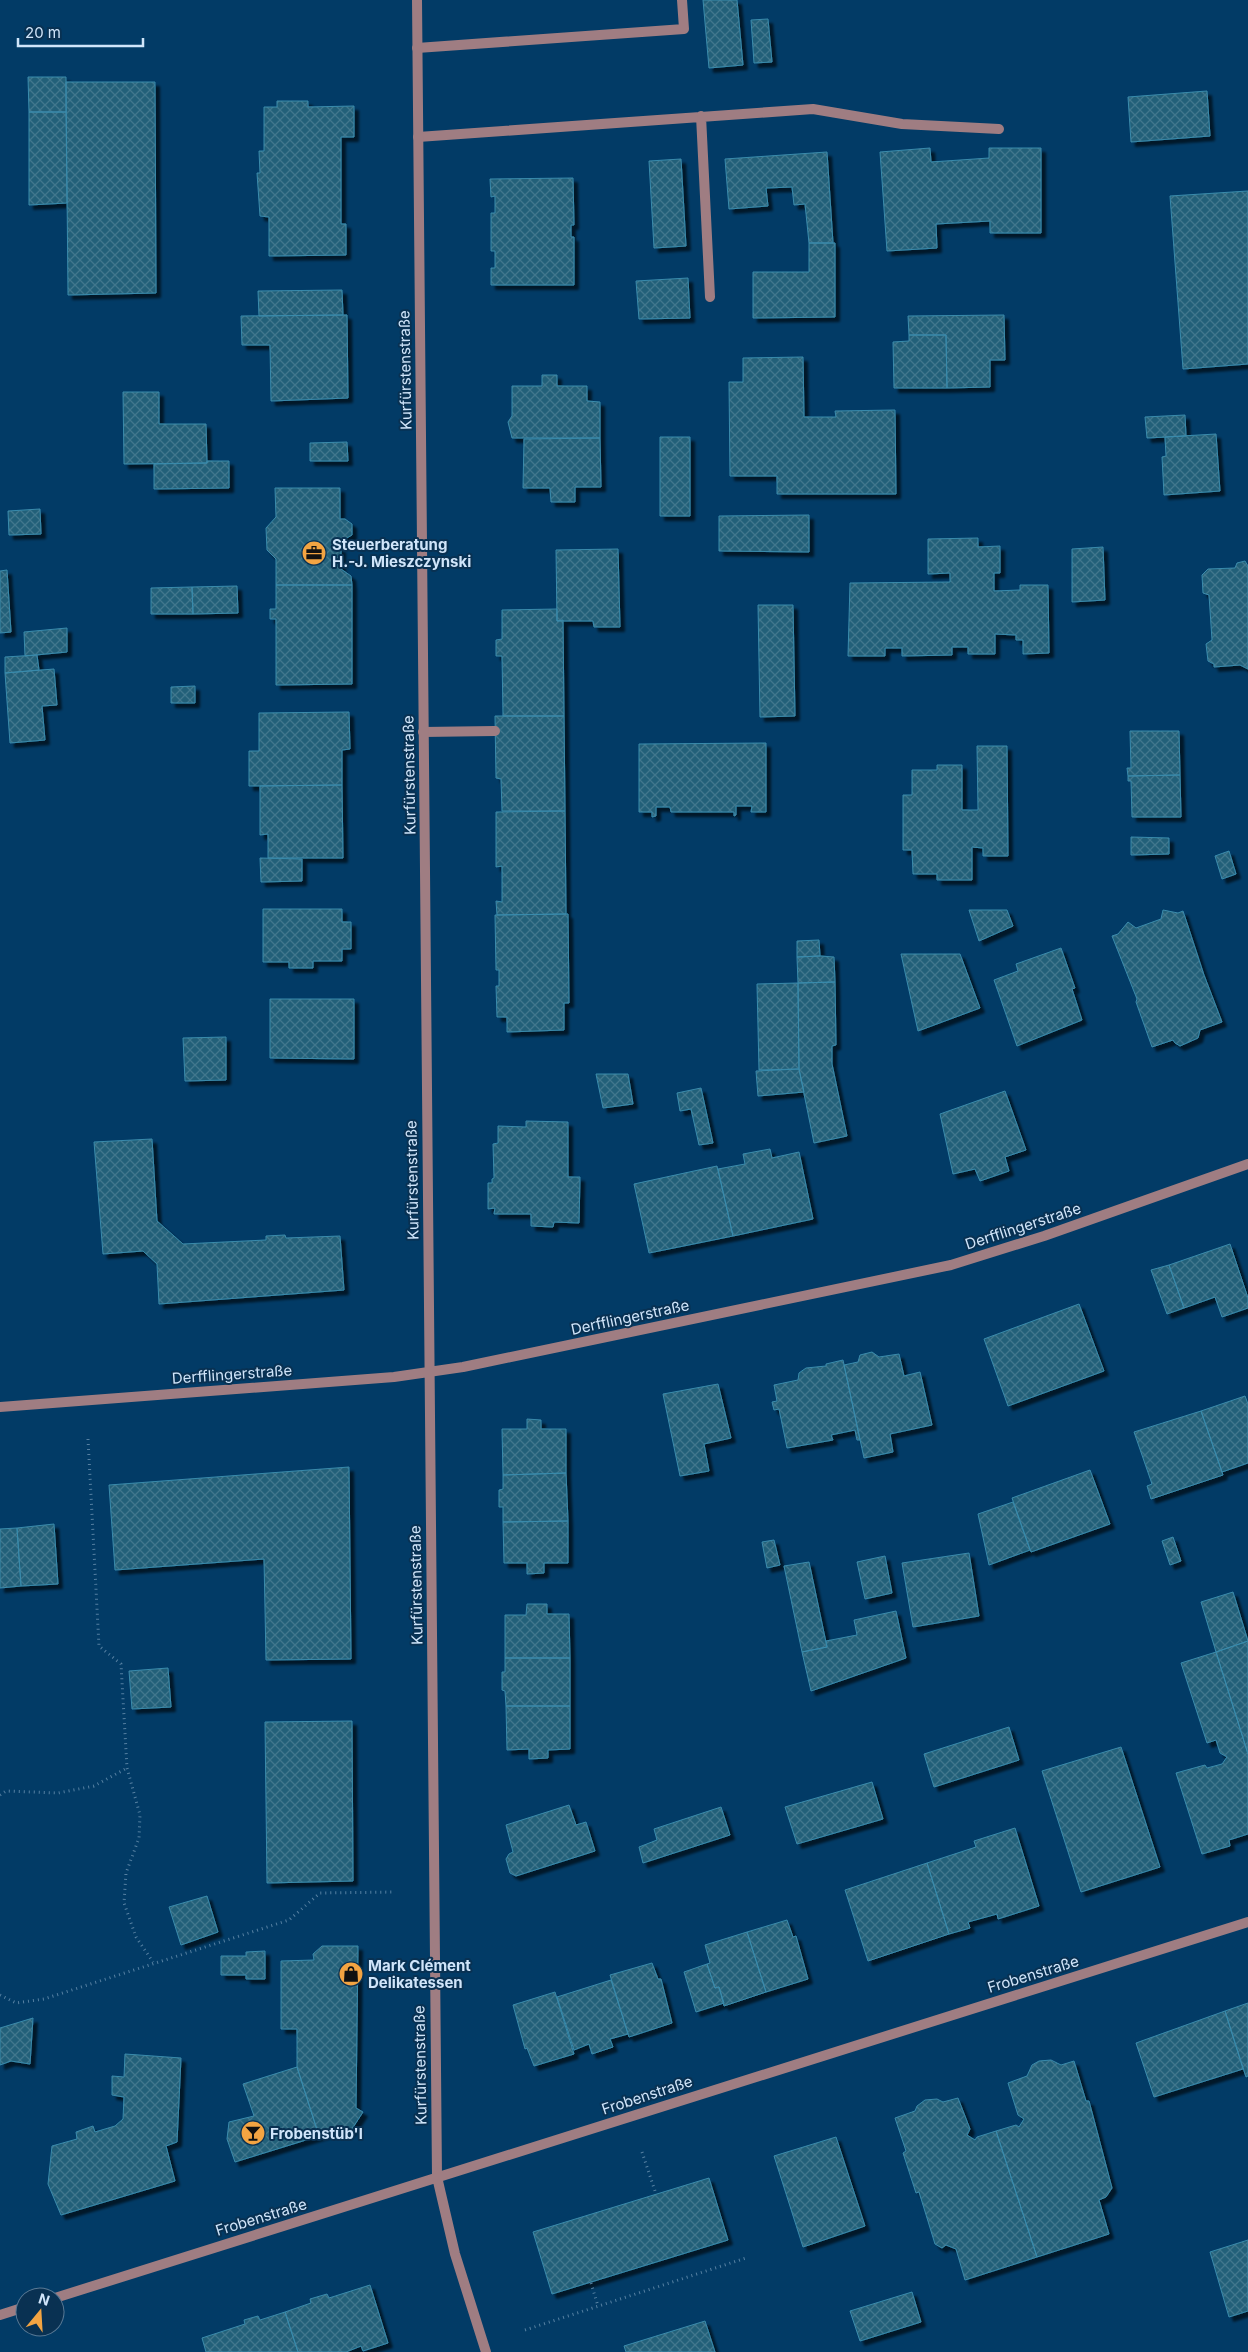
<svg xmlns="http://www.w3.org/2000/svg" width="1248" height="2352" font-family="Inter,sans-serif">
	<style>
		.building { fill: url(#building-cross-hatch); stroke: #3a8bac; filter: url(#shadow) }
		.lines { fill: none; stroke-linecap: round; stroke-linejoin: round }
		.path { stroke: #5680a2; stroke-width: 3; stroke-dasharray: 1 4; stroke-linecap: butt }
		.lane { stroke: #9f7d82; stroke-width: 10 }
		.street { stroke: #9f7d82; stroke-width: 10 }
		.labels { text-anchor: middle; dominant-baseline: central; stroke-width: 4; stroke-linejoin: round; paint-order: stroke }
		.street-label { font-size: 15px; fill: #d0e5fa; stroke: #093152 }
		.poi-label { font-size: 15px; font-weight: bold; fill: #d0e5fa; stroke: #093152; text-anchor: start }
	</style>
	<defs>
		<pattern id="building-cross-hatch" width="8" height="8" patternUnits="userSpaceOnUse" patternTransform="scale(1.25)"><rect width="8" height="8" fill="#226079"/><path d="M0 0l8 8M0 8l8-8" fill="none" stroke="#41778d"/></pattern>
		<filter id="shadow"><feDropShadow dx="4.5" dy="4.5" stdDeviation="1" flood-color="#0009"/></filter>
	</defs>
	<rect width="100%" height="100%" fill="#023b66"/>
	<!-- building -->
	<path class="building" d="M703,0h34l6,65 -34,3z
		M768,19l4,43 -18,1 -3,-43z
		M28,77h38v35h-37z
		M66,82h89l1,211 -88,2z
		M1207,91l3,45 -79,6 -3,-45z
		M277,101h31v6l46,-1v31h-13v87h5v31l-77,1v-39l-9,-1 -3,-43h3l-1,-22h5v-44h13z
		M29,112h37l1,91 -38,2z
		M930,148l1,14 58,-4v-10h52v85h-51v-12l-54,3 1,24 -50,3 -7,-99z
		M827,152l6,91h-24l-4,-39 -11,1 -2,-18 -26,1 2,18 -39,3 -4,-50z
		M681,159l5,87 -32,2 -5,-87z
		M573,178l1,47h-3v12h3v48h-83v-17h4v-17h-4v-38h4v-17l-4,1 -1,-18z
		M1248,191v173l-65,5 -13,-173z
		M809,243h26v74l-82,1v-46h56z
		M688,278l2,40 -51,1 -3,-38z
		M342,290l1,25 -84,1 -1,-25z
		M347,315l1,83 -77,3 -1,-56h-28l-1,-29z
		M1004,315l1,45h-15v27l-43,1 -1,-53h-37l-1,-19z
		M909,335h37l1,53h-53l-1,-46 16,-1z
		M803,357l1,60h32l-1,-6 60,-1 1,84h-119v-18h-47l-1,-94h14v-24z
		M542,375h15v11h30v15l13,1v36h-88l-4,-16 4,-6v-30h30z
		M123,392h36v32h47l1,39 -83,1z
		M1185,415l1,21 -39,2 -2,-21z
		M1216,434l4,57 -56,4 -2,-38 4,-1 -1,-19z
		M660,437h30v79h-30z
		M600,438l1,49h-26v15h-24l-1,-14h-27l1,-49z
		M347,442l1,19h-38v-18z
		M207,461h22v27l-75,1v-25l53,-1z
		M275,488h65v31h5l7,5v11l-7,4 -8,1v8h4v21l10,7 1,9h-76v-26l-9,-9 -1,-22 10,-11z
		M40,509l1,25 -32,1 -1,-24z
		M809,515v37l-90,-1v-35z
		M978,538v9l22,-1v27h-6v18l26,-1v-5h28l1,68 -26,1v-14h-7v-5l-21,-1v20h-27v-7h-16v8l-50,1v-8h-17v8h-37l2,-73 100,-1v-9l-22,1v-35z
		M1103,547l2,53 -33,2v-53z
		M618,549l2,78h-26l-1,-6h-36l-1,-71z
		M1245,561l3,5v103l-8,-4 -26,2v-3l-6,-3 -2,-17 6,-4 -3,-45 -6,-2 -1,-18 6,-6 27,-1 2,-5z
		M7,570l4,62 -11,1v-62z
		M276,585h76v99l-76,1v-66h-6v-10h6z
		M237,586l1,27 -45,1 -1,-27z
		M192,587l1,27h-42v-26z
		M758,605h35l2,111 -35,1z
		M557,609v12l6,-1 1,96h-61l-1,-60h-6v-16l6,-1v-29z
		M67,628v24l-42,4 -1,-24z
		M37,655l2,15 -34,3v-16z
		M54,669l3,36 -15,1 3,34 -35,3 -5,-70z
		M195,686v17h-24v-16z
		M349,712l1,37 -8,1v35l-93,1v-35h10v-38z
		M495,716h69l1,95h-63l-1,-32 -5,-1z
		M1130,731h49l1,44 -52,1 -1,-8h4z
		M766,743v69h-15l1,-6h-16v9l-2,1v-4h-63l-1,-5h-14v9l-4,1v-5h-13v-68z
		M977,746h30l1,110h-25v-8l-11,-1v33h-35v-6h-24l-1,-24h-9v-55h9v-25h25v-5h25v45h16z
		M1180,775l1,42h-49l-1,-36h-3v-5z
		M342,785l1,73h-75v-24l-8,1v-49z
		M565,811l1,103 -69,1 -1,-14 6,1v-36l-6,1v-55z
		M1131,837l38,1v16l-38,1z
		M1229,851l7,23 -14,5 -7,-23z
		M260,858l42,1v22l-41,1z
		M263,909h79v13h9v27h-9v12h-29v7h-24v-6h-26z
		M969,910h38l6,16 -34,15z
		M1163,910l15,3 5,-2 21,64 18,47 -22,8 -2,8 -18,8 -5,-3 -2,-3 -21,7 -16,-45 1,-3 -25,-63 6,-2 10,-12 8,6 25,-9z
		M568,914l1,89h-5v27l-57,2v-15h-10l-1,-31h3v-16h-3l-1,-55z
		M819,940l1,16 -23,1v-16z
		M1061,948l14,40 -3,1 10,31 -65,26 -23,-66 24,-9 -2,-7z
		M901,954h59l20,54 -62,23z
		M820,956l14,1 1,25 -37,1 -1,-26z
		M835,982l1,63 -4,1v18l15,72 -33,7 -15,-74 -1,-86z
		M798,983l1,86 -40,1 -2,-86z
		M270,999h84v60l-84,-1z
		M226,1037v43l-41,1 -2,-43z
		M799,1069l5,23 -46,4 -2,-25z
		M596,1074h32l5,30 -30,4z
		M701,1088l12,55 -14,2 -8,-36 -11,2 -3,-18z
		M1005,1091l21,59 -21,7 4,14 -29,10 -5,-12 -22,5 -13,-60z
		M526,1121l42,1v55h12l-1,46 -25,-1 -1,5 -22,-1v-12h-37l1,-6 -7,1v-26h4v-4l2,-1 -1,-34 5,-1v-17l28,1z
		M152,1139l5,82 26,23 83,-4v-4l19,-1 1,3 54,-2 4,54 -185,14 -2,-40 -14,-13 -40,3 -9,-112z
		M770,1149l2,9 27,-6 14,67 -80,17 -15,-67 27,-5 -2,-10z
		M717,1166l16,70 -84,17 -15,-69z
		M1230,1244l18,54v10l-26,9 -7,-20 -31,11 -15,-43z
		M1169,1265l15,43 -17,6 -16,-44z
		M1079,1304l25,67 -96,35 -24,-67z
		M872,1352l7,5 20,-3 5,22 16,-4 12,53 -42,9 3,18 -29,6 -20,-93 14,-3 2,-7z
		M843,1360l17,80h-3l-2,-10 -24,5 2,5 -46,8 -8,-39 -5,1 -2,-8 5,-1 -3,-16 24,-5 1,-7 7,-5 20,-2v-2z
		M718,1384l13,54 -27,6 5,27 -29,5 -17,-82z
		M1245,1396l3,8v59l-26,9 -21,-61z
		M1201,1411l22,64 -72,24 -4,-13 5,-2 -18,-52z
		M527,1419l14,1v9h25v44l-63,2 -1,-46h25z
		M349,1467l2,192 -85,1 -2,-101 -149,11 -6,-85z
		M1090,1470l20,54 -79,28 -19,-54z
		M566,1473l2,48 -65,1v-15h-4v-17l4,-1v-14z
		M1013,1502l17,48 -41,15 -11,-51z
		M568,1521v42h-24v10l-17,1v-11h-23l-1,-41z
		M54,1524l4,60 -37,2 -4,-58z
		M17,1528l4,58 -21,2v-59z
		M1173,1537l8,24 -11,4 -8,-24z
		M774,1540l6,25 -13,3 -5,-26z
		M969,1553l10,63 -66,11 -11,-64z
		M885,1556l7,37 -27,6 -8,-37z
		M809,1562l18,85 -25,5 -18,-86z
		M1233,1592l15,49 -32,11 -15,-50z
		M527,1604h20v10h22l1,44h-65v-43h21z
		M896,1611l10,47 -95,33 -9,-39 25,-5 -1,-6 31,-6 -3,-15z
		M1248,1641v113l-32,-102z
		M1216,1652l32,102v80l-19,6 1,6 -28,8 -26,-81 29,-8 2,3 15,-4 5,-7 -7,-4 -4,-13 -9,3 -26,-80z
		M505,1658h65v48h-64l-1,-15 -3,-1v-18h3z
		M168,1668l3,39 -39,2 -3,-38z
		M506,1706h64v43l-22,1v8l-19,1v-10l-22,1z
		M352,1721l1,160 -86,2 -2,-161z
		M1009,1727l10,33 -85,27 -10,-33z
		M1121,1747l39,120 -79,25 -39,-121z
		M872,1782l11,37 -86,25 -12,-37z
		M569,1805l7,20 10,-3 9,29 -79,25 -6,-3 -4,-14 3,-5 4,-2 -7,-27z
		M721,1807l9,28 -87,28 -4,-16 18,-7 -3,-11z
		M1015,1828l24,78 -41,13 -1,-5 -29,8 2,6 -21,6 -22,-71 49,-16 -2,-6z
		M927,1863l22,71 -81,27 -23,-71z
		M207,1896l11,36 -37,13 -12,-38z
		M787,1920l6,17 3,-1 12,43 -42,13 -19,-60z
		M747,1932l19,60 -42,14 -5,-19 -4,1 -8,-24 3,-1 -5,-18z
		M322,1946h36l-2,162 7,4 -13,20 -6,-4 -25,8 -22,-69v-38h-16v-68l33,-1 -1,-6z
		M265,1951v28h-19v-4h-25v-19h25v-4z
		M652,1963l6,16h3l11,44 -43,14 -19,-62z
		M707,1964l8,24 4,-1 5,16 -28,9 -12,-40z
		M611,1980l17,54 -18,5 3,8 -21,7 -3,-10 -15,6 -17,-53z
		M555,1992l19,62 -40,12 -7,-18 -2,1 -12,-44z
		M1248,2003v73l-2,1 -21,-66z
		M1225,2011l18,58 -89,28 -18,-54z
		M33,2018l-3,46 -19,-3 -11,4v-37z
		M125,2054l56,4 -4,84 -11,4 9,35 -114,34 -13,-31 4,-38 25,-7 -1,-7 17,-6 2,6 20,-6 8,-7 1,-22 -12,-2v-19l12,1z
		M1051,2060l10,5 13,-4 12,40h3l23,87 -6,9 -7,3 10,34 -72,23 -41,-126 20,-6 3,2 5,-8 -6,-4 -10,-32 19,-7 5,-11 7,-4z
		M297,2067l22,69 -84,26 -8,-23 2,-17 25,-6 -11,-32z
		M958,2098l12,31 -3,6 8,5 2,-3 19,-6 41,126 -72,23 -9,-31 -10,-4 -4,3 -7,-4 -16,-52 -3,1 -13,-40 3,-2 -11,-33 20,-7 2,-5 8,-6 12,-1 6,3z
		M836,2137l29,89 -62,21 -29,-91z
		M709,2178l19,62 -176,54 -19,-62z
		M1248,2240v71l-19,6 -19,-65z
		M370,2285l18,58 -25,8 -2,-5 -15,6h-48l-13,-40 26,-9 -1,-4 17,-5 2,4z
		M912,2292l9,30 -61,19 -10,-30z
		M285,2312l13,40h-92l-4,-14 43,-14 -1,-4 14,-4 2,4z
		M705,2321l10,31h-89l-2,-6z"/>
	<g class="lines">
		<!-- path -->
		<path class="path" d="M88,1439l11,207 22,18 6,104 13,47 -1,23 -13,35 -2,30 12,34 17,25
			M0,1795l6,-4 52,2 36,-7 33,-18
			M0,1995l16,8 28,-4 245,-79 31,-27 75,-1
			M642,2152l14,42
			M591,2283l7,23
			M525,2330l221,-72"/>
		<!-- lane -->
		<path class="lane" d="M417,48l267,-19 -2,-29
			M701,116l9,181
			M418,137l395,-28 89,15 97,5
			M423,732l72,-1"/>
		<!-- street -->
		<path class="street" d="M417,0l20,2177 18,77 31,98
			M0,1407l394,-30 69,-10 488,-102 93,-29 204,-72
			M55,2298l1193,-376
			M0,2315l25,-8"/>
	</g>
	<!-- icons -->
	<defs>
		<symbol id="office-disc" viewBox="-11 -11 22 22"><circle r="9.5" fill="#f3a442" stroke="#093152"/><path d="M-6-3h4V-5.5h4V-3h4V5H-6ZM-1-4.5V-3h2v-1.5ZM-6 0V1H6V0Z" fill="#111"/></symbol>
		<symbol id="shop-disc" viewBox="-11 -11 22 22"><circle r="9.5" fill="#f3a442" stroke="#093152"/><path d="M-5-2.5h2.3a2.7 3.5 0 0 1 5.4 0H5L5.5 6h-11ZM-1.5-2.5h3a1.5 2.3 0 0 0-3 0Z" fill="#111"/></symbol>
		<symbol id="bar-disc" viewBox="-11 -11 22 22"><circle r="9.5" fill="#f3a442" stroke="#093152"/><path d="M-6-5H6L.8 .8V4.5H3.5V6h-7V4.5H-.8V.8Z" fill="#111"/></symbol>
	</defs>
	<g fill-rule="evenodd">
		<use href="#office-disc" x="300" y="539" width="28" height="28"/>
		<use href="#shop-disc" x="337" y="1960" width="28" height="28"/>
		<use href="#bar-disc" x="239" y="2119" width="28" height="28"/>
	</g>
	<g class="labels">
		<!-- street labels -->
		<g class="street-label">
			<text transform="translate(405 370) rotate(-91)">Kurfürstenstraße</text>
			<text transform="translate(409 775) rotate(-91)">Kurfürstenstraße</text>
			<text transform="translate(412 1180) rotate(-91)">Kurfürstenstraße</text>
			<text transform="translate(1023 1226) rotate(-18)">Derfflingerstraße</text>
			<text transform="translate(630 1317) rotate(-12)">Derfflingerstraße</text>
			<text transform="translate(232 1374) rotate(-4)">Derfflingerstraße</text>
			<text transform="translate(416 1585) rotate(-91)">Kurfürstenstraße</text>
			<text transform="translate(1033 1974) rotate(-17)">Frobenstraße</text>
			<text transform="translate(420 2065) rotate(-91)">Kurfürstenstraße</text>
			<text transform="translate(647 2095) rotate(-18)">Frobenstraße</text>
			<text transform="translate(261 2217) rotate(-17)">Frobenstraße</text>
		</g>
		<!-- poi labels -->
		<g class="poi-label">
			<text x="332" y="544">Steuerberatung<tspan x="332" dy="17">H.-J. Mieszczynski</tspan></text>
			<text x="368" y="1965">Mark Clément<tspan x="368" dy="17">Delikatessen</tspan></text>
			<text x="270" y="2133">Frobenstüb'l</text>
		</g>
	</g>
	<!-- north arrow -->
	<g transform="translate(40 2312) rotate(18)"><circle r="24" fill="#093152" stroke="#597995"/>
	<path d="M0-4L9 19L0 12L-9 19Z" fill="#f3a442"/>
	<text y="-8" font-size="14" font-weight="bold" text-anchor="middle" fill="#d0e5fa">N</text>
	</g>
	<!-- scale -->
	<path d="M18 38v8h125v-8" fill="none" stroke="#d0e5fa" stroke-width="2.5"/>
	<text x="25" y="38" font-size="15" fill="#d0e5fa" stroke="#093152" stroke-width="4" paint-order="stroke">20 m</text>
</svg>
